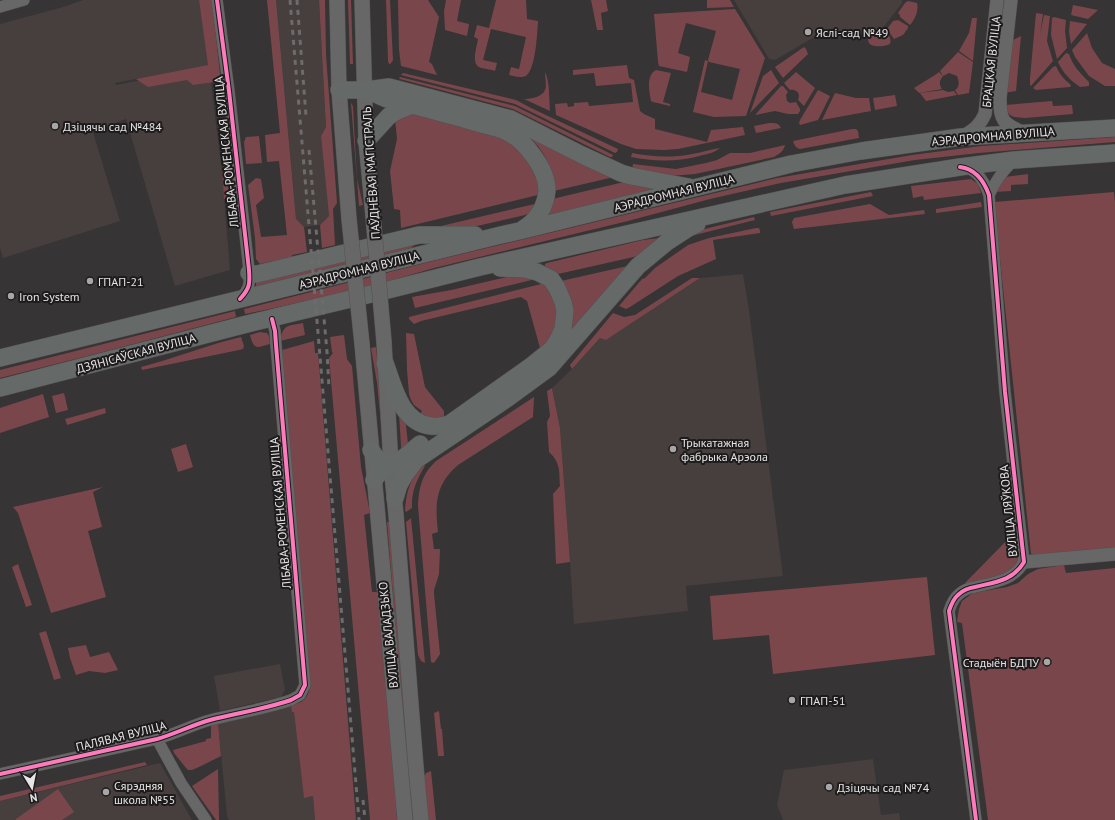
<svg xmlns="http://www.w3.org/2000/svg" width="1115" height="820" font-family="'PT Sans',sans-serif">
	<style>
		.built { fill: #473e3e }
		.green { fill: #79474b }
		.forest { fill: #7c474b }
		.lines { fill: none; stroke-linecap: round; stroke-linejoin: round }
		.minor-casing { stroke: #525151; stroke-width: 12 }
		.tertiary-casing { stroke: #525151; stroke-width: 14 }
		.secondary-casing { stroke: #525151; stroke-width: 16 }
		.primary-casing { stroke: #525151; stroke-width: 18 }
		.minor { stroke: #686767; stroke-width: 11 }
		.tertiary { stroke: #686767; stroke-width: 13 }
		.secondary { stroke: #686767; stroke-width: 15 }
		.primary { stroke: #656a69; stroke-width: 17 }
		.rail { stroke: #6d6b6b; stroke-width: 3; stroke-dasharray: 5 5; stroke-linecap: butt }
		.secondary-bridge-casing { stroke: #525151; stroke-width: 16; stroke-linecap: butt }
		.secondary-bridge { stroke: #686767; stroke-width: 15 }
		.cycleway-casing { stroke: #1d1b1b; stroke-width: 6 }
		.cycleway { stroke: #fd7abc; stroke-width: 4 }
		.poi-dot { fill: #a8a6a6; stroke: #1d1b1b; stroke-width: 1.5 }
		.labels { text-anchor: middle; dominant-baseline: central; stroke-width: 4; stroke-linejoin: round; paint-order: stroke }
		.poi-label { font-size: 12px; fill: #e6e4e4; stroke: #1d1b1b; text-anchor: start }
		.street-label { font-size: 12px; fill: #e6e4e4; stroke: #1d1b1b }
	</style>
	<rect width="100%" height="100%" fill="#363434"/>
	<!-- built -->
	<path class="built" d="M83,0h116l10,65 -94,18 1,2 93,-18 13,105 8,98 -55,16 -49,-167 -33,13 27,89 -117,37 -3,-10v-224l63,-17z
		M276,0h43l7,127 -5,9 8,80 -9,9 -16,2 -8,-8z
		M734,0h168v3l-20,26 -43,8 -23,-1 -41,24 -6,-1z
		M743,274l6,36 34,266 -97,10 2,25 -114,13 -4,-62 -10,-134 -8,-40 20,-19 28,-31 6,2 94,-62z
		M280,664l5,26 -4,7 -61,14 -6,-35z
		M291,705l3,7 10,85 9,-1 2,24h-86l-2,-4 -9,-94z
		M873,759l8,56 18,-2 1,7h-117l-6,-15 7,-35z
		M160,763l32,57h-192v-19z"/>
	<!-- green -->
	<path class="green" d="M199,0h13l8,74 -1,6 -5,2 -21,3 -6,-5 -39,7 -12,-8 72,-14z
		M267,0h9l20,219 8,8 3,25 -15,3v2l-32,7 -4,-5 -1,-21 -7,-53 8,-7 5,1 3,19 -8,7 5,32 26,-2 -8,-74 -12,1 -2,-27 15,-2z
		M319,0h6l1,55 11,148 -4,6 2,36 -13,3 -2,-23 9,-9 -8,-80 5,-9z
		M348,0h3l2,64h-3z
		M386,0h4l3,60 -1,2 -2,2h-1l-1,-3z
		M398,0h30l11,17 -10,45 3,2 5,11 -36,-9 -2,-16z
		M446,0h15l-4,21 12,3 -2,12 -22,-6 -1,-19z
		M496,0h30l1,19 11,2v1c-1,12 -2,44 -11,53 -4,4 -14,1 -18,0l2,-8 8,2 7,-32 -35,-8 -8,31 14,3 -2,8c-5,-2 -12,-2 -16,-4 -8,-4 -2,-21 -1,-28l-4,-2 3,-12 12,3z
		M591,0h15l2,11 -7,2 2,17h-6z
		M707,0h23l4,7 -27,1z
		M908,1l9,2c2,7 -2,17 -7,22l-10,-8v-2l-2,-2 7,-10z
		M1073,5l25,5 -10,9 -17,-4z
		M735,9l30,49 -19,58 -32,1 -21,-5 12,-52 3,1 -7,31 31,8 8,-31 -31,-7 -1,-2 8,-29 -30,-8 -8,30 12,4 -3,15 -28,-6 -1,-4 -4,-48z
		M1036,13l7,1 -3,21 4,-20 6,1 -3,25 6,20 -22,25 -1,-1v-7z
		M1054,17l12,3 -1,11 2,17 -10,11 -6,-24 1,-17z
		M972,18h5l-4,43 -14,-10 10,-18z
		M898,20l10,6v2l-5,7 -9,4 -7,-10 6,-8z
		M1070,21l17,3 -16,20 -2,-12z
		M883,31c5,2 9,7 7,13 -9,4 -28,4 -20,-10z
		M1087,33l5,15 10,15 13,6v17h-10l-16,-10 -14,-19 -3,-7z
		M1021,36l-5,55 -12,2 9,-53z
		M804,47l2,2 2,5 -25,24 -8,-11z
		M958,52l15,10 -4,31 -11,2 -3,-5c5,-3 4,-9 2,-14l-8,-3 -6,3 -3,-5z
		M1066,53l3,1c4,12 11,19 20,28v4l-9,1c-10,-7 -17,-14 -22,-25z
		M627,65l2,13 5,2 6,31 4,3 11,5v10l52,13 4,-12 32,-3 2,8 -67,14 -14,1 -28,-1 -15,-5 -65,-29 -1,-11 12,-1 1,4 6,-1v-3l14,-1 1,4 44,-4 -2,-19 -35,3 -2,-13 -21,2v-5z
		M1056,66c3,8 8,13 15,19l-1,2 -34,3 -3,-2 20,-21z
		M656,70l15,3 -8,29 7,2v2l-17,-4 -2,-1c-2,-10 -5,-26 5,-31z
		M771,70l8,13 -29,30 13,-37z
		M545,72c5,10 4,28 5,39l-26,-12c7,0 18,-2 21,-9 2,-5 0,-12 0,-18z
		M796,72l19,16 -11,18 -6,-6c3,-7 -2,-11 -8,-10l-6,-7z
		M939,72l4,4c-4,5 -4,9 -1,13l-23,4 -5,-5 21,-13z
		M403,73l113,27 15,8 87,41 -1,3 -2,1 -100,-49 -114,-29z
		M400,77l115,29 98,49 -1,2h-2l-97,-48 -113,-30 -1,-1z
		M781,86h2l5,6 -2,3 1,6 3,2 6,-1 4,7v2l-2,3h-10l-13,-3 -20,4z
		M818,90l12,6 -12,24 -18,5 -1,-2 1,-3z
		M943,90l5,2 6,-1 3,4 -31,6 -6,-8z
		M835,93l21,5h13l2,13 -49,9z
		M394,94l50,10 35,9 24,8 34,14 78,40 -1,2 -60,14c-1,-19 -7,-37 -21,-50 -26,-27 -102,-39 -139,-45z
		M895,95l2,11 -22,4 -2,-12z
		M1052,101l1,5 19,-1 1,9 -48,4 -11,-1 -4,-2 -4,-5 -1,-5z
		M351,103l1,1 1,3 4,72 6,26 -4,1z
		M407,112l93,21 26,17 16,44 -141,34 -1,-18 -6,-1 -4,-38 7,-32 -2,-20z
		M769,123c5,0 9,-1 12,5l-25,5 -2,-7z
		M852,129h4l2,2 1,7 -59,11c-4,-1 -6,-4 -7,-8z
		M259,136l3,27 -16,1 -2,-22 2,-5z
		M1115,137v5l-136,11 -64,7 -134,23 -71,16 -82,22 -194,47c-62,19 -126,33 -189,46l-1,-5 197,-50 187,-45 149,-36 135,-23 69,-9z
		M785,145c-1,6 -6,9 -11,12l-79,17 -25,2 -38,-6 1,-6 43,5 30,-6 11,-3 13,-7h20z
		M720,148c-5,4 -11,6 -17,7 -24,7 -48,7 -72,2l1,-4c20,4 40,5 60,1 9,-1 19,-5 28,-6z
		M232,170l1,24 -1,3 -8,2 -2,-27z
		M1028,174v10l-17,1v6l-17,1 11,-15z
		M971,179l7,5 3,9 -57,7 -1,-4 -10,2 -2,-12z
		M624,182l31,4 -1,5 -104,24 -1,-2 3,-14z
		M871,192l2,4 -102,20 -1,-4z
		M981,202l1,5 -46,6v-4z
		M539,203l-9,10 -5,2 -70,16 -31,-1z
		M870,204l19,11 35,-5 1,4 -131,15 -2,-7 2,-4z
		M754,217l1,3 -68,17 5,-5z
		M756,228h3l1,3v2l-47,7 3,19 -38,17 -48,31 -4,2 -7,-3 23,-27 3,-1 10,-10 33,-23 21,-7z
		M659,238l2,2 -23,16 -80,18 -13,-7v-3l2,-1 96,-23z
		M417,243l-6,5 -151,39 -4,-1v-3l2,-3z
		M632,265l-58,65 -3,-1 -10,-48z
		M511,276l25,3 -121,29 -3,-11 39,-7z
		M692,278h8l-94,62 -6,-2 -28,31 -2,-4 43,-52 11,4 11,-2z
		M545,283l12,15 1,27 -10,17 -8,6 -13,-47 -6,-4 -100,24 -7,3 -5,-5v-2z
		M235,311l1,6 -129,34 -107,27v-8z
		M303,323l2,12 -25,6c3,-17 8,-15 23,-18z
		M260,332l7,1 2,3 1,8c-14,4 -16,6 -20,-9z
		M406,333l8,1 11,53 19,24v5l-3,3 -9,1 -12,-6 2,-3 -8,-6 -3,-5 -2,-6 -2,-24z
		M344,335l3,24 5,7 9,101 9,46 -6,2 8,77h5l14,119 6,109h-27l-41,-462 4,-5 -1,-1 -2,-15z
		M241,337l3,9 -1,3 -4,1 -97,20 -1,-3c34,-9 66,-22 100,-30z
		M314,341l1,12h3l38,467h-41l-2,-24 -9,2 -10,-86h-2l-1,-7c12,-2 16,-6 19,-17l-28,-338z
		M376,347l11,104 -4,-8 -6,-60 -6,-35z
		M552,388l8,40 10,134 -14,2 -3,-70 7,-8c-1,-14 1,-23 -11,-34l-2,-30 3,-6 -3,-25z
		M64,393l4,17 -12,3 -4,-17z
		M43,394l6,23 -49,16v-25z
		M534,397l-1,20 -75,48c-23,20 -23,39 -20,67l-6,2 2,15h6l-1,25 -5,16v4l6,60 -6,9 -3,-1 -13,-156c1,-19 4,-32 18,-45z
		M105,408l1,5 -39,12 -2,-6z
		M399,414l6,2 3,28 -5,5 -2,-1v-2z
		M186,444l7,23 -15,5 -7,-23z
		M423,464l2,2c-8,13 -14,26 -13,42l-6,4 -1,-2c2,-21 5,-30 18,-46z
		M103,487l-10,5 9,35 -14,4 18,66 -55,16 -33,-100 -5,-6z
		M1011,513h2l5,49 -10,12 -40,10 -3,-1 47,-48z
		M411,518l14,145 -4,-2 -3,-6 -12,-133z
		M387,522h2l25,298h-3z
		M18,564l14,41 -6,2 -14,-40z
		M1064,565l2,8 49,-5v252h-127l-26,-197 -5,-1 2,-13 3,-8 4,-3 7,-5 34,-6 11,-4 10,-9 10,-5z
		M46,631l15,47 -7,2 -15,-47z
		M86,645l4,12 19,-5 9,18 -13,3 -16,-2 -13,4 -6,-17 -2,-10z
		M439,711l2,18h1l2,27h-6l-4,-43z
		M218,722l3,34 -22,11 -7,3h-4l-2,-2 -12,-15 -1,-3 33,-9v-2l5,-1v-15z
		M145,762l2,3 -147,36v-5z
		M218,769l1,51h-3l-24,-34z
		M431,771l5,49h-10l-3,-40 3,-7z
		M58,789l16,23 -12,8h-46v-1z"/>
	<!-- forest -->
	<path class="forest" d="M1114,192l1,11v347l-71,8 -13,-4 -37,-352z
		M927,577l8,78 -162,19 -4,-39 -56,5 -3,-44z"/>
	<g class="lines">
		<defs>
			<path id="minor" d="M217,0l12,91 20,179c1,14 1,18 -9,29
				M0,7l24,-7
				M963,167c14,2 22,16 26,28l16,197 19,170c-11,19 -29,20 -49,25 -7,1 -12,3 -17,8 -5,4 -7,10 -9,16l27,209
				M989,195c7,-15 13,-23 25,-35
				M157,739l24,44 25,37
				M0,774l157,-35c18,-5 35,-14 53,-19 27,-7 55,-11 81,-20l9,-5 5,-10 -29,-340 -1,-14 -3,-12"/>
			<path id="tertiary" d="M1011,0l-11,98c0,24 3,25 24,35
				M962,137c11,-7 17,-10 23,-23l12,-114
				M1024,562l91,-8"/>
			<path id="secondary" d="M337,0l2,90 10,129
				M362,0l4,141 7,75
				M384,342l7,123 5,50 20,252 5,53
				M362,344c14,159 30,317 43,476"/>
			<path id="primary" d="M339,90h27l23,-3 122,32 71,36 39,18 10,3 58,11
				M367,90c8,3 15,8 23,10 8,3 17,4 26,6 22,6 43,11 65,18 8,2 18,4 26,8 18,8 40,37 40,58 -1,16 -10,31 -24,39
				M366,141l23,-25 8,-5 15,-6
				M249,273l3,1h5l162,-39h56
				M0,358l501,-123 18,-4 272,-67 70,-13 100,-14 154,-9
				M385,363c9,24 16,60 46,63 6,1 13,-1 19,-2
				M0,388l243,-63 149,-36 88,-22 365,-82 115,-18 54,-7 101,-7
				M445,427l86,-61 21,-17 5,-7 6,-13 2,-18 -2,-9 -6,-14 -6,-9 -14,-7 -12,-3 -25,-1
				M371,450c8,13 12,15 28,15
				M374,480c6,-11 18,-14 28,-21 6,-5 12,-10 18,-15
				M395,498l4,-13 5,-9 12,-16 92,-62 41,-30 89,-102 29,-24 20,-13 10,-5"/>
		</defs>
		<!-- minor casing -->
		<use href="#minor" class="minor-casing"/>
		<!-- tertiary casing -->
		<use href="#tertiary" class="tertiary-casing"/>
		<!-- secondary casing -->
		<use href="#secondary" class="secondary-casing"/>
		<!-- primary casing -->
		<use href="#primary" class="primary-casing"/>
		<!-- minor -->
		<use href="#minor" class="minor"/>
		<!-- tertiary -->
		<use href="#tertiary" class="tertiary"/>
		<!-- secondary -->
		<use href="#secondary" class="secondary"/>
		<!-- primary -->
		<use href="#primary" class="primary"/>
		<!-- rail -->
		<path class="rail" d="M290,0l69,820
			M297,0l9,116
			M309,150l18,202 2,36
			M363,800l2,20"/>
		<defs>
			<path id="secondary-bridge" d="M373,216l11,126
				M349,219l13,125"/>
		</defs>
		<!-- secondary-bridge casing -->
		<use href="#secondary-bridge" class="secondary-bridge-casing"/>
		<!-- secondary-bridge -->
		<use href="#secondary-bridge" class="secondary-bridge"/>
		<defs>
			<path id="cycleway" d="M217,0l12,91 20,179c1,14 1,18 -9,29
				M960,167c16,2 24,14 29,28l16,197 19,170c-11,19 -29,20 -49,25 -7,1 -12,3 -17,8 -5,4 -7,10 -9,16l27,209
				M0,774l157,-35c18,-5 35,-14 53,-19 27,-7 55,-11 81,-20l9,-5 5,-10 -29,-340 -1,-14 -3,-12"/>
		</defs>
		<!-- cycleway casing -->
		<use href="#cycleway" class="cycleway-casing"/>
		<!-- cycleway -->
		<use href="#cycleway" class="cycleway"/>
	</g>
	<!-- markers -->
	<g class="poi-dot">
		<circle cx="808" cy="32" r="4"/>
		<circle cx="55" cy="126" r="4"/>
		<circle cx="90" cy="281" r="4"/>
		<circle cx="11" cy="296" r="4"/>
		<circle cx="673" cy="449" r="4"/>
		<circle cx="1047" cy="662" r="4"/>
		<circle cx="792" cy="700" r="4"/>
		<circle cx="829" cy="787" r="4"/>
		<circle cx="106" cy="792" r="4"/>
	</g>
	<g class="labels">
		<!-- poi labels -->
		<g class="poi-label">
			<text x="816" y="32">Яслі-сад №49</text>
			<text x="63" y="126">Дзіцячы сад №484</text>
			<text x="98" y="281">ГПАП-21</text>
			<text x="19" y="296">Iron System</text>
			<text x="681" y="442">Трыкатажная<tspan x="681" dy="14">фабрыка Арэола</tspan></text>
			<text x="1039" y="662" text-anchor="end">Стадыён БДПУ</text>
			<text x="800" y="700">ГПАП-51</text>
			<text x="114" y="785">Сярэдняя<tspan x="114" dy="14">школа №55</tspan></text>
			<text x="837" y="787">Дзіцячы сад №74</text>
		</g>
		<!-- street labels -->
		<g class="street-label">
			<text transform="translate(991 62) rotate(-84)">БРАЦКАЯ ВУЛІЦА</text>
			<text transform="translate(993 136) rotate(-5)">АЭРАДРОМНАЯ ВУЛІЦА</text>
			<text transform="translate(226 152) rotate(-96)">ЛІБАВА-РОМЕНСКАЯ ВУЛІЦА</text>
			<text transform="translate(371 173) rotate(-94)">ПАЎДНЁВАЯ МАГІСТРАЛЬ</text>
			<text transform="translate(674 193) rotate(-14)">АЭРАДРОМНАЯ ВУЛІЦА</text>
			<text transform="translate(359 270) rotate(-14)">АЭРАДРОМНАЯ ВУЛІЦА</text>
			<text transform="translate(136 353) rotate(-15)">ДЗЯНІСАЎСКАЯ ВУЛІЦА</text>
			<text transform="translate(1008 511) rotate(-96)">ВУЛІЦА ЛЯЎКОВА</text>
			<text transform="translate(280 513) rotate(-95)">ЛІБАВА-РОМЕНСКАЯ ВУЛІЦА</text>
			<text transform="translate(388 635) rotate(-96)">ВУЛІЦА ВАЛАДЗЬКО</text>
			<text transform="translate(121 736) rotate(-14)">ПАЛЯВАЯ ВУЛІЦА</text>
		</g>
	</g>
	<!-- north arrow -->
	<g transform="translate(32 788) rotate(170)" stroke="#1d1b1b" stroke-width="3" paint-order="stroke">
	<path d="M0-3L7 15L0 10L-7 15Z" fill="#e6e4e4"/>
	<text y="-6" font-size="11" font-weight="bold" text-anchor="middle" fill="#e6e4e4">N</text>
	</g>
</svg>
